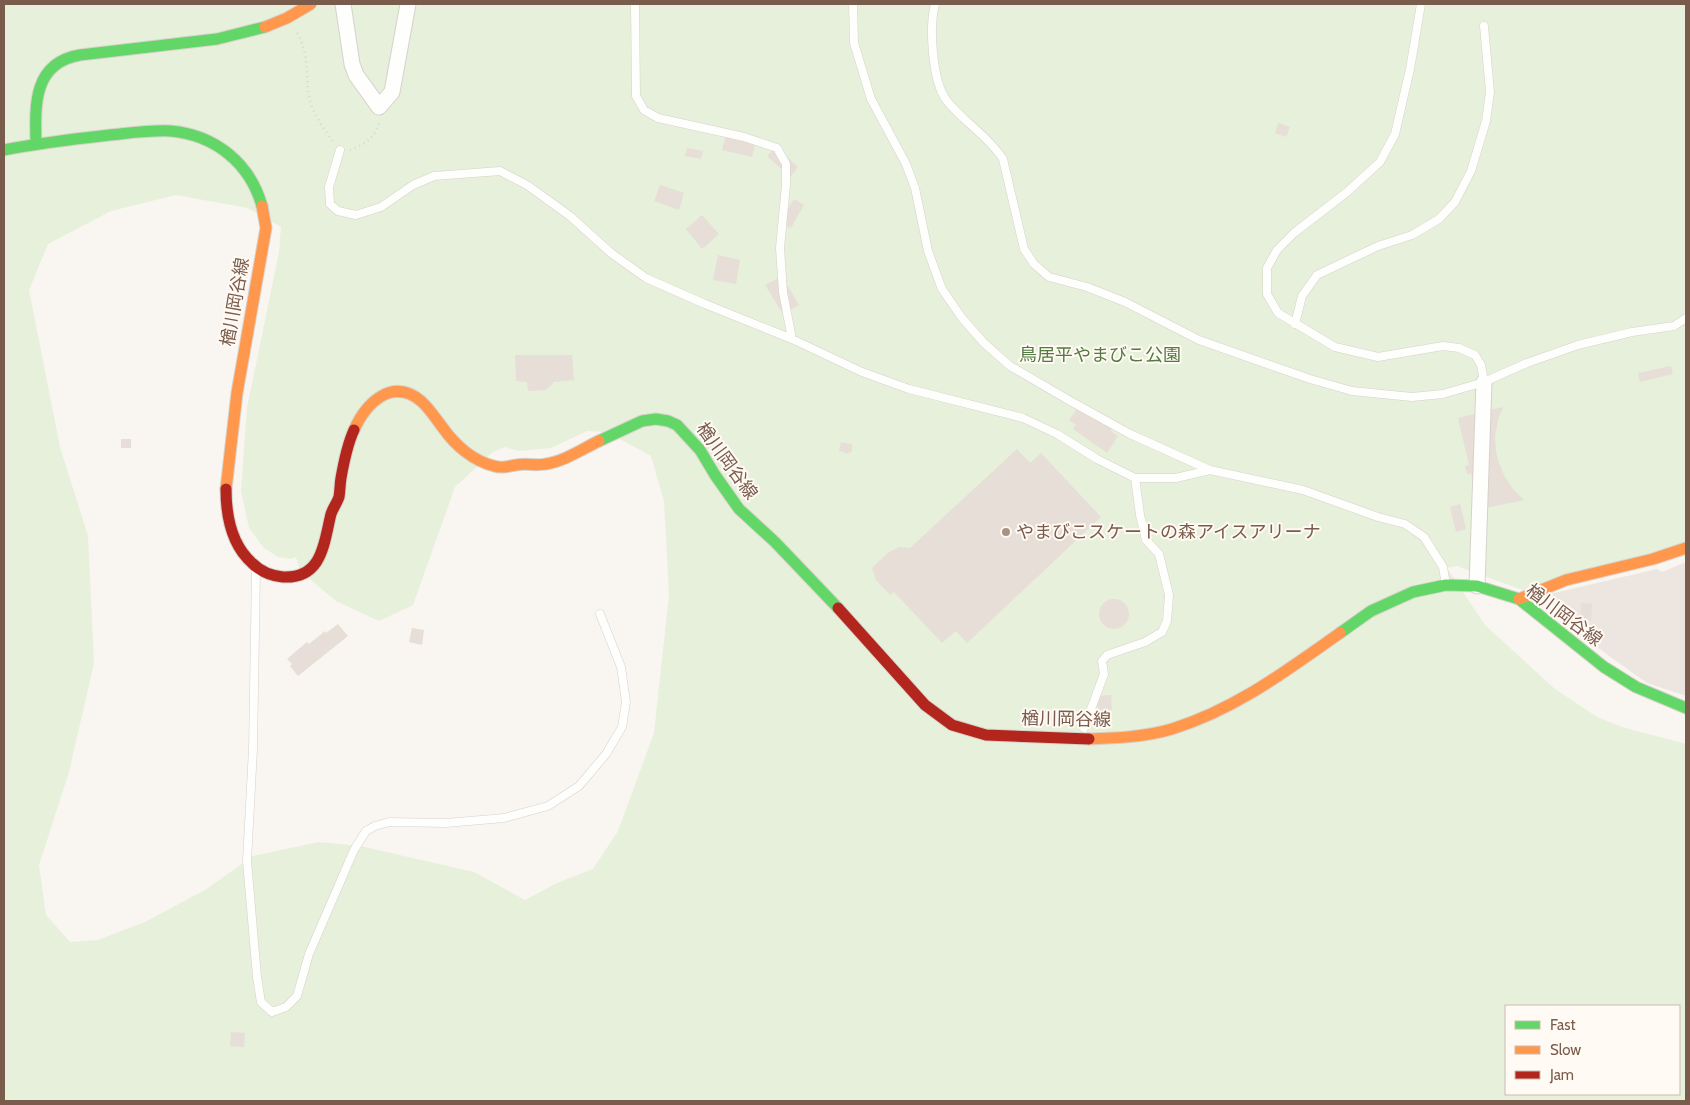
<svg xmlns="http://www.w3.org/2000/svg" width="1690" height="1105" font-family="Cabin,'Noto Sans JP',sans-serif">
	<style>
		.industrial { fill: #ede5e0 }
		.green { fill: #e7f0db; fill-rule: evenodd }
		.building { fill: #e6ded7 }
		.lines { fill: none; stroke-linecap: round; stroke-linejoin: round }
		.lane-casing { stroke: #d7d1cb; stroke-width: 9 }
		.street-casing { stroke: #d7d1cb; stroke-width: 17 }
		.fast-casing { stroke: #d9d2cb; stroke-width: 13 }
		.slow-casing { stroke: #d9d2cb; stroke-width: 13 }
		.jam-casing { stroke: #d9d2cb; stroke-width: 13 }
		.path { stroke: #dcd5d0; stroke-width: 2.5; stroke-dasharray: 1 4; stroke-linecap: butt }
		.lane { stroke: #fefefd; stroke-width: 8 }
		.street { stroke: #fefefd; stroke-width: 15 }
		.fast { stroke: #63d668; stroke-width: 11 }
		.slow { stroke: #ff974d; stroke-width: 11 }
		.jam { stroke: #b3261e; stroke-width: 11 }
		.slow-bridge-casing { stroke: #d9d2cb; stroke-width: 13; stroke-linecap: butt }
		.slow-bridge { stroke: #ff974d; stroke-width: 11 }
		.poi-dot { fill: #a69286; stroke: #fffaf3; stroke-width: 2 }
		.labels { text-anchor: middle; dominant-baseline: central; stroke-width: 4; stroke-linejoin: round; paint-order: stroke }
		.street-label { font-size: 18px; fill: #7a5c4d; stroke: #fffaf3 }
		.park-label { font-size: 18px; fill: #537a41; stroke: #fffaf3 }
		.poi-label { font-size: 18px; fill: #7a5c4d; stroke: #fffaf3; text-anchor: start }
	</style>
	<rect width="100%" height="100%" fill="#f9f5f0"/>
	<!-- industrial -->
	<path class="industrial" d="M1686,562v134l-39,-13 -67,-48 -16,-20v-14l-15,-1 1,-6 107,-25 5,3z"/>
	<!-- green -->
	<path class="green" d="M4,4h1682v539l-161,48 -68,-25 -10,2 38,57 70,64 42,28 25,10 64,17v357h-1682zM176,195l72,13 33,19 -2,25 -32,156 -6,83 8,37 15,20 14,9 13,2 5,-2 4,14 36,30 43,20 34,-16 42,-118 38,-35 12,-5 13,4 33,-3 36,-17 20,1 44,24 13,45 5,94 -15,138 -36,98 -25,38 -36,14 -32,17 -51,-28 -114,-26 -41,-4 -66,14 -48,34 -60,32 -47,18 -28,2 -24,-27 -7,-50 30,-93 25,-109 -6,-127 -28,-89 -31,-157 19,-46 63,-33zM1506,1006h173v88h-173z"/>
	<!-- building -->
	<path class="building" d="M1278,123l12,4 -4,10 -11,-4z
		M726,136l29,7 -3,14 -30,-7z
		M776,147l22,20 -8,10 -23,-21z
		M687,148l16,3 -2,8 -16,-3z
		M660,185l24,8 -5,17 -25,-9z
		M794,199l10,6 -13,23 -11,-6z
		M702,215l17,19 -17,15 -16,-20z
		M718,255l22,5 -4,24 -23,-4z
		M782,276l17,29 -16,9 -18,-29z
		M515,355h57l2,25 -21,2v2l-8,6 -17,1 -1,-9 -11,-1z
		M1671,366l2,8 -33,8 -2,-9z
		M1079,406l33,23 -1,2 7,5 -11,17 -34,-24 3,-4 -7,-5z
		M1503,407l-5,13 -3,16 1,15 3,12 6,14 8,12 11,11 -44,9 -9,-36 -4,1 -2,-8 4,-1 -11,-47z
		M121,439h10v9h-10z
		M841,442l11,2v8h-3v2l-10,-3z
		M1017,449l13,14 11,-10 60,64 -134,126 -11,-12 -14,12 -48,-51 -4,3 -14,-15 -4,-12 17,-16 10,-5 11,1z
		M1460,504l6,25 -10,3 -6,-25z
		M1099 614a15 15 0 1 1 30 0a15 15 0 1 1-30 0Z
		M1581,603l11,1 -1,17 -11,-2z
		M338,624l10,12 -50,40 -8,-10 2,-2 -5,-5 20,-17 2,2 16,-13 1,2z
		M412,628l12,2 -2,15 -13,-3z
		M1111,695l1,15 -14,1 -1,-15z
		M231,1032l14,1 -1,14 -14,-1z"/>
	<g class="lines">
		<defs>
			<path id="lane" d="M635,4l1,92 8,14 14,8 86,19 33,11 9,16v21l-6,63 3,44 9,47
				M853,4l1,39 17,56 35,65 9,24 13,63 14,38 20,29 22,25 26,23 62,36 58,32 80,36 93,20 75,27 27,7 19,13 19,30 3,18
				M935,4c-6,23 -3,78 12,97 17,21 41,35 56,58l21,90 10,15 15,13 38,10 38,15 74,38 111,39 42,12 60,6 31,-3 41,-12 43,-19 51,-18 54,-13 42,-6 12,-8
				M1421,4l-11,65 -15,65 -15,28 -33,30 -53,41 -17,17 -10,18v26l11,19 57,34 43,10 65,-11 16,2 16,7 6,10 3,17
				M340,150l-11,37 1,17 8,7 18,4 25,-8 32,-22 21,-9 66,-5 27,14 43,31 41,37 35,25 59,26 87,35 70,33 47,17 114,29 34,16 40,25 38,19h41l34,-8
				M1295,324l7,-28 15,-21 61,-29 34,-11 27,-16 16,-17 16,-31 15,-50 4,-29 -6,-66
				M256,571l-3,178 -6,112 10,116 4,25 11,10 14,-5 11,-11 12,-42 45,-104 12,-19 9,-5 14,-4 57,1 58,-5 44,-12 31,-20 27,-32 16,-27 4,-25 -5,-35 -21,-53
				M1084,728l20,-54 -2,-13 5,-6 38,-13 17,-10 5,-11 2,-26 -10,-41 -13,-14 -6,-25 -5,-37"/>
			<path id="street" d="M343,4l9,60 4,11 23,32 13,-15 16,-88
				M1477,586l7,-204"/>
			<path id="fast" d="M36,143c-1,-38 -3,-80 44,-88l137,-16 48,-12
				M4,150c35,-7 70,-11 106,-15 20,-2 40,-5 61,-4 44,4 79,32 91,75
				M599,441l43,-20 14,-2 12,2 9,4 23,25 15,25 24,34 36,33 63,66
				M1340,633l31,-22 42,-19 33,-7 31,1 42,13 85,68 32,20 50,21"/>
			<path id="slow" d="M354,430c12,-27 38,-53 67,-29 9,8 15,18 22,27 12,17 30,33 51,38 8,3 14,0 22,-1 10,-2 20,1 30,-1 19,-3 36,-15 53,-23
				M226,489l11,-96 29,-165 -4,-22
				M1519,599l47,-19 87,-21 33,-11
				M1089,739c28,-1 56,-2 83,-10 64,-20 114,-58 168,-96"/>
			<path id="jam" d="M226,489c0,27 6,56 26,74 9,9 19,13 31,14 40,2 41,-35 48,-63 2,-6 6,-11 8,-17 1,-6 1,-13 2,-19 3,-17 6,-33 13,-48
				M838,608l87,97 27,20 34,10 103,4"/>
		</defs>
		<!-- lane casing -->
		<use href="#lane" class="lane-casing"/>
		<!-- street casing -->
		<use href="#street" class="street-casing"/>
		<!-- fast casing -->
		<use href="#fast" class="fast-casing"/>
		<!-- slow casing -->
		<use href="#slow" class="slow-casing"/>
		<!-- jam casing -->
		<use href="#jam" class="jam-casing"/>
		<!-- path -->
		<path class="path" d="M297,33c13,22 8,41 12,64 3,17 15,31 24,45
			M350,150c17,-7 23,-10 30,-29"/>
		<!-- lane -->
		<use href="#lane" class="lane"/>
		<!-- street -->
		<use href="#street" class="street"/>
		<!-- fast -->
		<use href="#fast" class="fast"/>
		<!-- slow -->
		<use href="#slow" class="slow"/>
		<!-- jam -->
		<use href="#jam" class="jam"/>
		<defs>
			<path id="slow-bridge" d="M265,27l22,-9 24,-14"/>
		</defs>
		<!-- slow-bridge casing -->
		<use href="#slow-bridge" class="slow-bridge-casing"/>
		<!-- slow-bridge -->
		<use href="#slow-bridge" class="slow-bridge"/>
	</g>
	<!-- markers -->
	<circle class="poi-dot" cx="1006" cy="532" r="5"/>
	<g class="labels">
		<!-- street labels -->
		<g class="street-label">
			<text transform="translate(235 302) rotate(-80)">楢川岡谷線</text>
			<text transform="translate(727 461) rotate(54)">楢川岡谷線</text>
			<text transform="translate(1564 615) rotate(37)">楢川岡谷線</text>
			<text transform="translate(1066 719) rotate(1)">楢川岡谷線</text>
		</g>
		<!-- park labels -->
		<g class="park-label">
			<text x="1100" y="355">鳥居平やまびこ公園</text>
		</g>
		<!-- poi labels -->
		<g class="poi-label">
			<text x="1016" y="532">やまびこスケートの森アイスアリーナ</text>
		</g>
	</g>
	<!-- border -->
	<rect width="1690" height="1105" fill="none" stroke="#7a5c4d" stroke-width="10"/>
	<!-- legend -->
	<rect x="1505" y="1005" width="175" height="90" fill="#fffaf3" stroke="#cabbb1"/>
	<rect x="1515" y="1021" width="25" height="8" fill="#63d668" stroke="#cabbb1"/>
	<text x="1550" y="1030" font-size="15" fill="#7a5c4d">Fast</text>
	<rect x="1515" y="1046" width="25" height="8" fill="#ff974d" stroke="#cabbb1"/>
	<text x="1550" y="1055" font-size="15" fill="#7a5c4d">Slow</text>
	<rect x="1515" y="1071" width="25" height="8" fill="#b3261e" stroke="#cabbb1"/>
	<text x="1550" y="1080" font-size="15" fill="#7a5c4d">Jam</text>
</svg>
